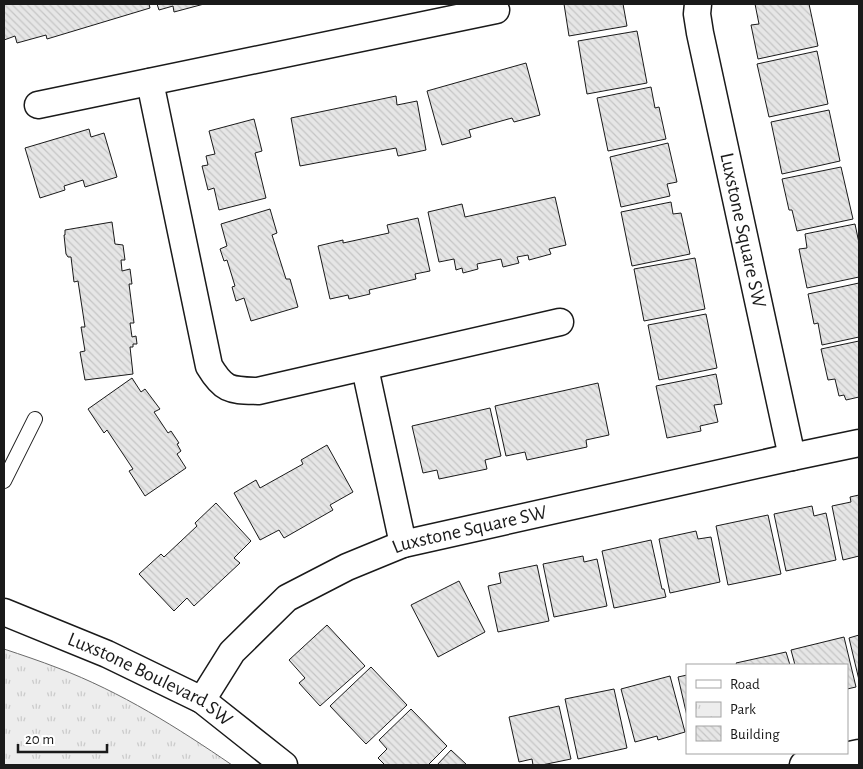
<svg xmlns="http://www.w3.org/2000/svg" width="863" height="769" font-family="'Alegreya Sans',sans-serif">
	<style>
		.park { fill: url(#park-tufts); stroke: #6a6a6a }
		.building { fill: url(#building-back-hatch); stroke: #1a1a1a }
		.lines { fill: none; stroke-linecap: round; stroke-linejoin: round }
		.lane-casing { stroke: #1a1a1a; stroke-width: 16 }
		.street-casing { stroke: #1a1a1a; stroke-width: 29 }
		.lane { stroke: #fff; stroke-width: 14 }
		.street { stroke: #fff; stroke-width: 26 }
		.labels { text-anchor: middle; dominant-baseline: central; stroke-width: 4; stroke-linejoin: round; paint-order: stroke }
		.street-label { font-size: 20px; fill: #1a1a1a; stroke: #fff }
	</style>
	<defs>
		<pattern id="park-tufts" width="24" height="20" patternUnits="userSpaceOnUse" patternTransform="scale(1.25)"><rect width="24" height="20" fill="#ededed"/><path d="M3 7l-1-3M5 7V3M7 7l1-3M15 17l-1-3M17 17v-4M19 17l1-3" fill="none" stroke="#cbcbcb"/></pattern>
		<pattern id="building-back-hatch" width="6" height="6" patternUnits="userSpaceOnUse" patternTransform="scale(1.25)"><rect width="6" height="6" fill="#e6e6e6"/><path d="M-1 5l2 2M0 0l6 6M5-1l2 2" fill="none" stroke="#c5c5c5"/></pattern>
	</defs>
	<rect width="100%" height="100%" fill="#fff"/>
	<!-- park -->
	<path class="park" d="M4,649c18,6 36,12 54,19 63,24 120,60 174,97h-228z"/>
	<!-- building -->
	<path class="building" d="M4,4h145l1,4 -103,31 -1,-4 -29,8 -2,-7 -11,4z
		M157,4h47l-30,8 -1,-6 -14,4z
		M564,4h59l4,22 -58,10z
		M755,4h54l9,42 -60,13 -7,-34 8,-1z
		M637,31l10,52 -60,11 -9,-53z
		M817,51l11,53 -59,13 -12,-53z
		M526,63l14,52 -26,7 -2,-4 -43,12 2,7 -29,8 -15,-54z
		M651,87l4,21 4,-1 7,32 -58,12 -11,-53z
		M396,96l1,9 20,-4 9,49 -28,6 -2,-8 -96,18 -9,-48z
		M829,110l11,51 -58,13 -11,-52z
		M254,119l8,32 -7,2 11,45 -47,12 -5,-22 -6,2 -6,-24 6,-1 -2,-9 9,-2 -6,-23z
		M89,129l2,8 13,-4 13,44 -32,10 -2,-7 -19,6 1,4 -25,8 -15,-50z
		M668,143l9,39 -10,2 3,12 -49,11 -11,-50z
		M841,167l12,52 -56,12 -5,-21h-3l-7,-31z
		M555,197l11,48 -17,4 2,5 -22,6 -1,-5 -11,2 2,6 -16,4 -2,-8 -24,5 1,5 -15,4 -1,-5 -6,2 -2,-11 -15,3 -11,-50 34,-8 3,13z
		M671,202l2,12 8,-1 9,41 -58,12 -11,-54z
		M270,209l7,24 -5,2 14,44h4l8,28 -47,14 -7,-23 -8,3 -4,-14 3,-1 -8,-26 -3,1 -4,-12 7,-3 -6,-22z
		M418,218l12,53 -15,3 1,5 -47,11 1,4 -21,5 -1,-4 -18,4 -12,-53 25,-6v3l46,-10 -2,-8z
		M112,222l3,22 8,1 2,15h-4l1,11 8,-2 2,15h-3l5,39h-4l2,14 4,-1 1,8h-4v3h-3l3,27 -48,6 -5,-28 5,-1 -4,-24h4l-7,-46 -4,1 -3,-25h-3l-2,-3 -2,-19h1v-5z
		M855,224l4,19v34l-52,11 -8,-39 8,-1 -2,-14z
		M695,258l10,51 -61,12 -10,-52z
		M859,283v54l-37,8 -4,-22 -4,1 -6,-30z
		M706,314l11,54 -58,12 -11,-55z
		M859,341v56l-13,3 -2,-5 -5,1 -4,-17 -7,1 -7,-31z
		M716,374l6,30 -8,1 4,17 -18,4 1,5 -34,7 -11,-52z
		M132,378l9,14 4,-3 15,20 -6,3 14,21 3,-2 8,12 -2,1 4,7 -4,3 9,14 -41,28 -16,-25 4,-2 -26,-39 -3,3 -16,-24z
		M598,383l11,52 -23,5 1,7 -60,13 -2,-8 -19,4 -11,-50z
		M490,408l11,48 -16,4 2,9 -48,10 -2,-9 -14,3 -11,-47z
		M327,445l26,47 -23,13 3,5 -49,28 -5,-8 -19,10 -26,-47 22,-13 4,8 43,-24 -2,-4z
		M859,495v61l-16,4 -11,-54 19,-4 -1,-5z
		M216,503l35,38 -17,17 6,5 -46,43 -7,-8 -13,13 -35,-37 22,-20 3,3 33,-31 -2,-3z
		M812,506l2,10 12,-3 10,47 -50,11 -12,-57z
		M768,515l13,59 -53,11 -12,-59z
		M696,531l2,8 13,-2 9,45 -50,11 -11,-54z
		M651,540l11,49h2l2,8 -52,11 -12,-57z
		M583,556l1,6 13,-3 10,47 -53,11 -11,-53z
		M537,565l12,56 -51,11 -10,-46 13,-3 -2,-10z
		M459,581l26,51 -47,25 -27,-52z
		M327,625l38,41 -45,40 -21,-23 6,-5 -16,-18z
		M859,635v45l-10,-42z
		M844,637l12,50 -9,2v-24h-52l-4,-15z
		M786,652l4,13h-53l-1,-2z
		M371,667l36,38 -41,39 -36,-38z
		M687,675v41l-9,-39z
		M670,676l15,56 -27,8 -1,-4 -22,6 -14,-53z
		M614,689l13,59 -49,11 -13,-60z
		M559,706l12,53 -29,6h-9l-1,-6 -13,3 -10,-45z
		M411,709l36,37 -19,19h-43l-7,-7 9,-9 -8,-9z
		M451,750l16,15h-30z"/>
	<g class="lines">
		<defs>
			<path id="lane" d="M4,481l31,-62"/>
			<g id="street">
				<path id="s1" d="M698,4l-1,10 3,19 92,424"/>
				<path d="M150,82l59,284c15,25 21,24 49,25l302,-69"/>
				<path d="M38,105l458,-95"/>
				<path d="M365,368l38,176"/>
				<path id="s2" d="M4,612l103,42 95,46 82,65"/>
				<path id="s3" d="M202,700l30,-48 55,-54 60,-31 56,-23 389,-87 67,-14"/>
				<path d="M803,765l56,-12"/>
			</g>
		</defs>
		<!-- lane casing -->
		<use href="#lane" class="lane-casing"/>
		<!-- street casing -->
		<use href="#street" class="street-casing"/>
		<!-- lane -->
		<use href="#lane" class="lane"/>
		<!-- street -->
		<use href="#street" class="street"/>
	</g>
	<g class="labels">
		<!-- street labels -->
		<g class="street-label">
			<text stroke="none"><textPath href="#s1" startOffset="231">Luxstone Square SW</textPath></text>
			<text stroke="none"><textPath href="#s3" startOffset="330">Luxstone Square SW</textPath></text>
			<text stroke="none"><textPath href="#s2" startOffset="161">Luxstone Boulevard SW</textPath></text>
		</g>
	</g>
	<!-- border -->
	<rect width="863" height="769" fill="none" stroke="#1a1a1a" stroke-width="10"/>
	<!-- legend -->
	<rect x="686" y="664" width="162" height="90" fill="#ffffff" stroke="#a3a3a3"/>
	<rect x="696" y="680" width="25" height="8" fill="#ffffff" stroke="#a3a3a3"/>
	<text x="730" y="689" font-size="15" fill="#1a1a1a">Road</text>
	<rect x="696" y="702" width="25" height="15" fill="url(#park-tufts)" stroke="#a3a3a3"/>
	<text x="730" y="714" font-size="15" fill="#1a1a1a">Park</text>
	<rect x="696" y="726" width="25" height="15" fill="url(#building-back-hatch)" stroke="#a3a3a3"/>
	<text x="730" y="739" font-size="15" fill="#1a1a1a">Building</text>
	<!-- scale -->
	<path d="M18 744v8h89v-8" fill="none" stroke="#1a1a1a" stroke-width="2.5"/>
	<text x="25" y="744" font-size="15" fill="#1a1a1a" stroke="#ffffff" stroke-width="4" paint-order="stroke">20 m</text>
</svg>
